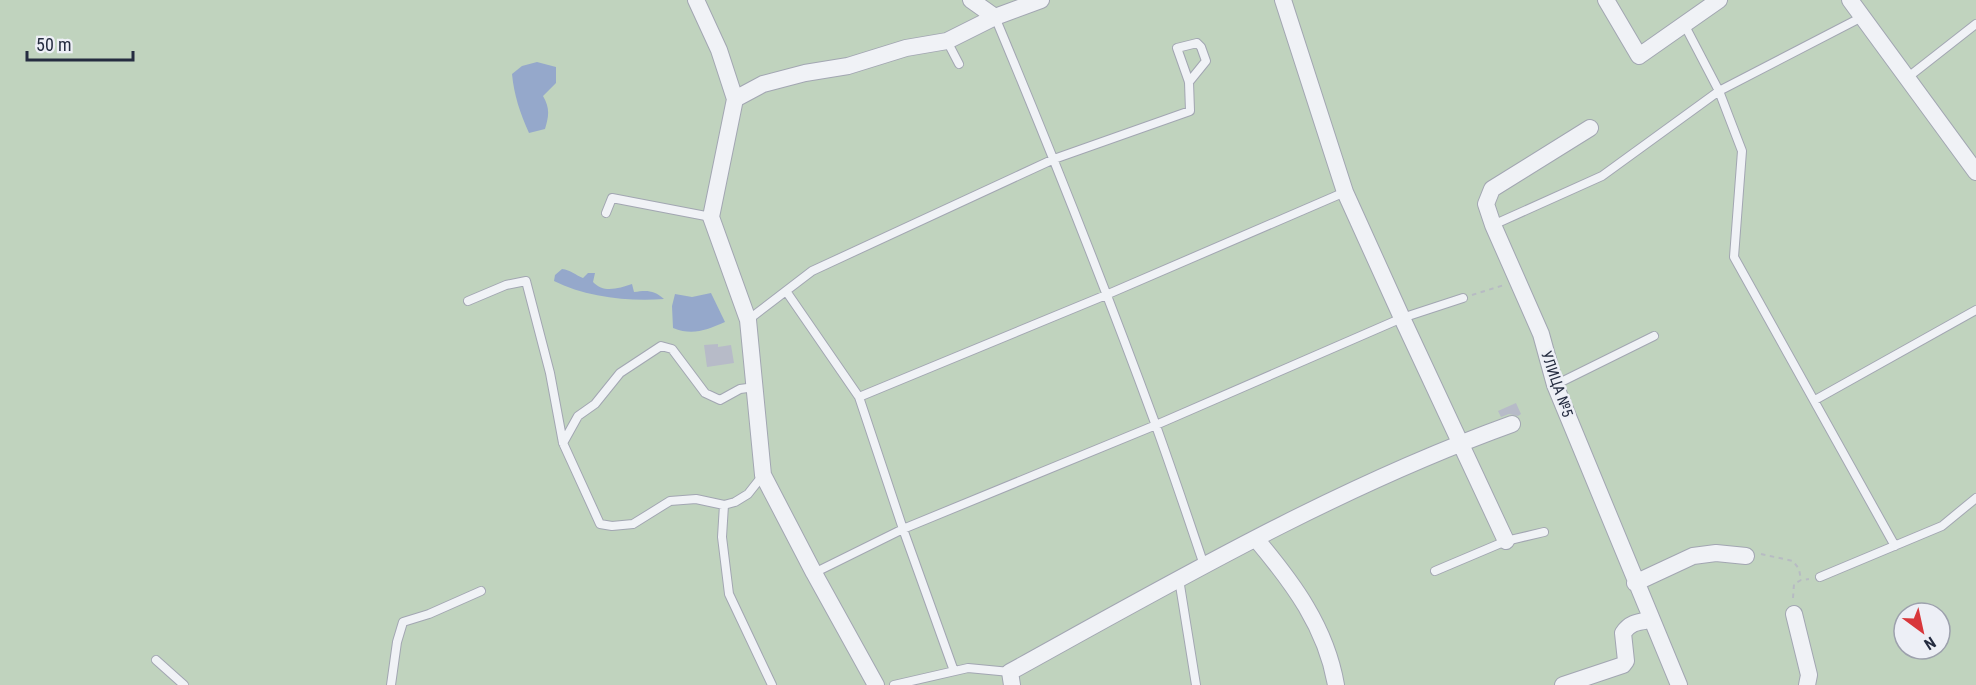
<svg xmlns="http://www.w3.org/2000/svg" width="1976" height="685" font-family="'Roboto Condensed',sans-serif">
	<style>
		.green { fill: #c0d3be; fill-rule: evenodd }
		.water { fill: #95a8cb }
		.building { fill: #b7bbc8 }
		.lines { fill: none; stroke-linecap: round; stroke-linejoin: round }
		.service-casing { stroke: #a2a6b2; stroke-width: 10 }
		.minor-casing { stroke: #a2a6b2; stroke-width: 18 }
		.path { stroke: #b7bbc3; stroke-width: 2; stroke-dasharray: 4.5 4.5; stroke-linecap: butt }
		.service { stroke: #f0f2f6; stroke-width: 8 }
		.minor { stroke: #f0f2f6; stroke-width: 16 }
		.labels { text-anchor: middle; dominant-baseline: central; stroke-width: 5; stroke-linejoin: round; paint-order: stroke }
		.street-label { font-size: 15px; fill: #252c40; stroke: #edeff6 }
	</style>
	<rect width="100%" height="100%" fill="#dde0e8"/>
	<!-- green -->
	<path class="green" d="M0,0h1976v685h-1976zM1904,613h36v36h-36z"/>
	<!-- water -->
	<path class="water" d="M537,62l19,5v16l-13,13c7,12 6,20 2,33l-16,4c-9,-20 -15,-38 -17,-59l10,-8z
		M562,269c9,1 13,6 21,9l5,-5h7l-2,9c11,12 26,6 39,2l2,8c13,-2 20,-2 30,7 -34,3 -79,-2 -110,-18l1,-6z
		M711,293l14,29c-19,8 -32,14 -52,6l-1,-22 3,-12 17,3z"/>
	<!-- building -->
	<path class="building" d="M718,344v3l13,-2 3,18 -27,4 -3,-22z
		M1516,403l5,11 -3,2 -9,-2 -8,3 -3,-6z"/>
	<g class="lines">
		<defs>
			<path id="service" d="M995,17c56,134 110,270 160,406 17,47 33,95 49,142
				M1684,24l35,67 23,60 -8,106 161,289
				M947,41l12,23
				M1907,78l69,-54
				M606,213l6,-15 99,19
				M1493,225l109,-49 117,-85 143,-74
				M786,291l73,106 44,132 51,142
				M468,301l38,-16 20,-4 24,92 13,70 37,81 12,2 21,-2 37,-23 26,-2 28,6 11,-3 13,-8 15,-19
				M748,320l64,-49 242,-112 136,-48 -1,-29 -12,-34 20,-5 4,4 5,14 -17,21
				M1555,385l99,-49
				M859,397l247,-102 239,-103
				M1815,400l161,-90
				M563,443l15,-27 17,-12 25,-31 41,-27 11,3 33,44 15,7 20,-11 15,-2
				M724,505l-2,32 7,57 43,91
				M1435,571l71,-30 38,-9
				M814,573l89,-44 253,-104 246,-107 61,-20
				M1820,577l122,-51 34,-28
				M1179,579l17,106
				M156,660l28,25
				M391,685l6,-43 6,-20 26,-8 52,-23
				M894,685l74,-17 42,4"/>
			<path id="minor" d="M696,0l23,50 16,49 -24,118 37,103 15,155 51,98 62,112
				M971,0l24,17
				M1283,0l62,192 57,126 104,223
				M1606,0l33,56 80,-56
				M1850,0l126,172
				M735,99l28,-15 42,-11 43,-7 58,-18 41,-7 48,-24 46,-17
				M1590,128l-98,61 -6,15 7,21 48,109 14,51 124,300
				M1256,539c37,44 70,88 80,146
				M1635,583l58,-27 23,-3 30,3
				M1794,614l15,61 -2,10
				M1012,685l-2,-13c163,-90 327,-185 502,-248
				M1563,685l60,-20 3,-4 -3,-28c7,-11 16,-11 28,-13"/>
		</defs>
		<!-- service casing -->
		<use href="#service" class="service-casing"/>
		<!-- minor casing -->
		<use href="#minor" class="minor-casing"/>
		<!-- path -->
		<path class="path" d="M1472,295l32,-10
			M1761,554l32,7 6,8 2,11
			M1793,598l1,-14 7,-4 8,-1"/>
		<!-- service -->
		<use href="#service" class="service"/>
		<!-- minor -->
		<use href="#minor" class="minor"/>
	</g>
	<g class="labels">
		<!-- street labels -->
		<g class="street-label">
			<text transform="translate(1557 384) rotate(71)">УЛИЦА №5</text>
		</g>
	</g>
	<!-- north arrow -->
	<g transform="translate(1922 631) rotate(147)"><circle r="28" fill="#edeff6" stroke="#9da1ad" stroke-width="1.5"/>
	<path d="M0-4.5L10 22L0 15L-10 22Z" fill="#d8373b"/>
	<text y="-9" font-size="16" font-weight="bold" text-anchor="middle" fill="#252c40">N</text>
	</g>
	<!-- scale -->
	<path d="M27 51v9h106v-9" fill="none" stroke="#252c40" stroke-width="3"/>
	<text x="36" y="51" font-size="18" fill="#252c40" stroke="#edeff6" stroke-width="4.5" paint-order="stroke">50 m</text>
</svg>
